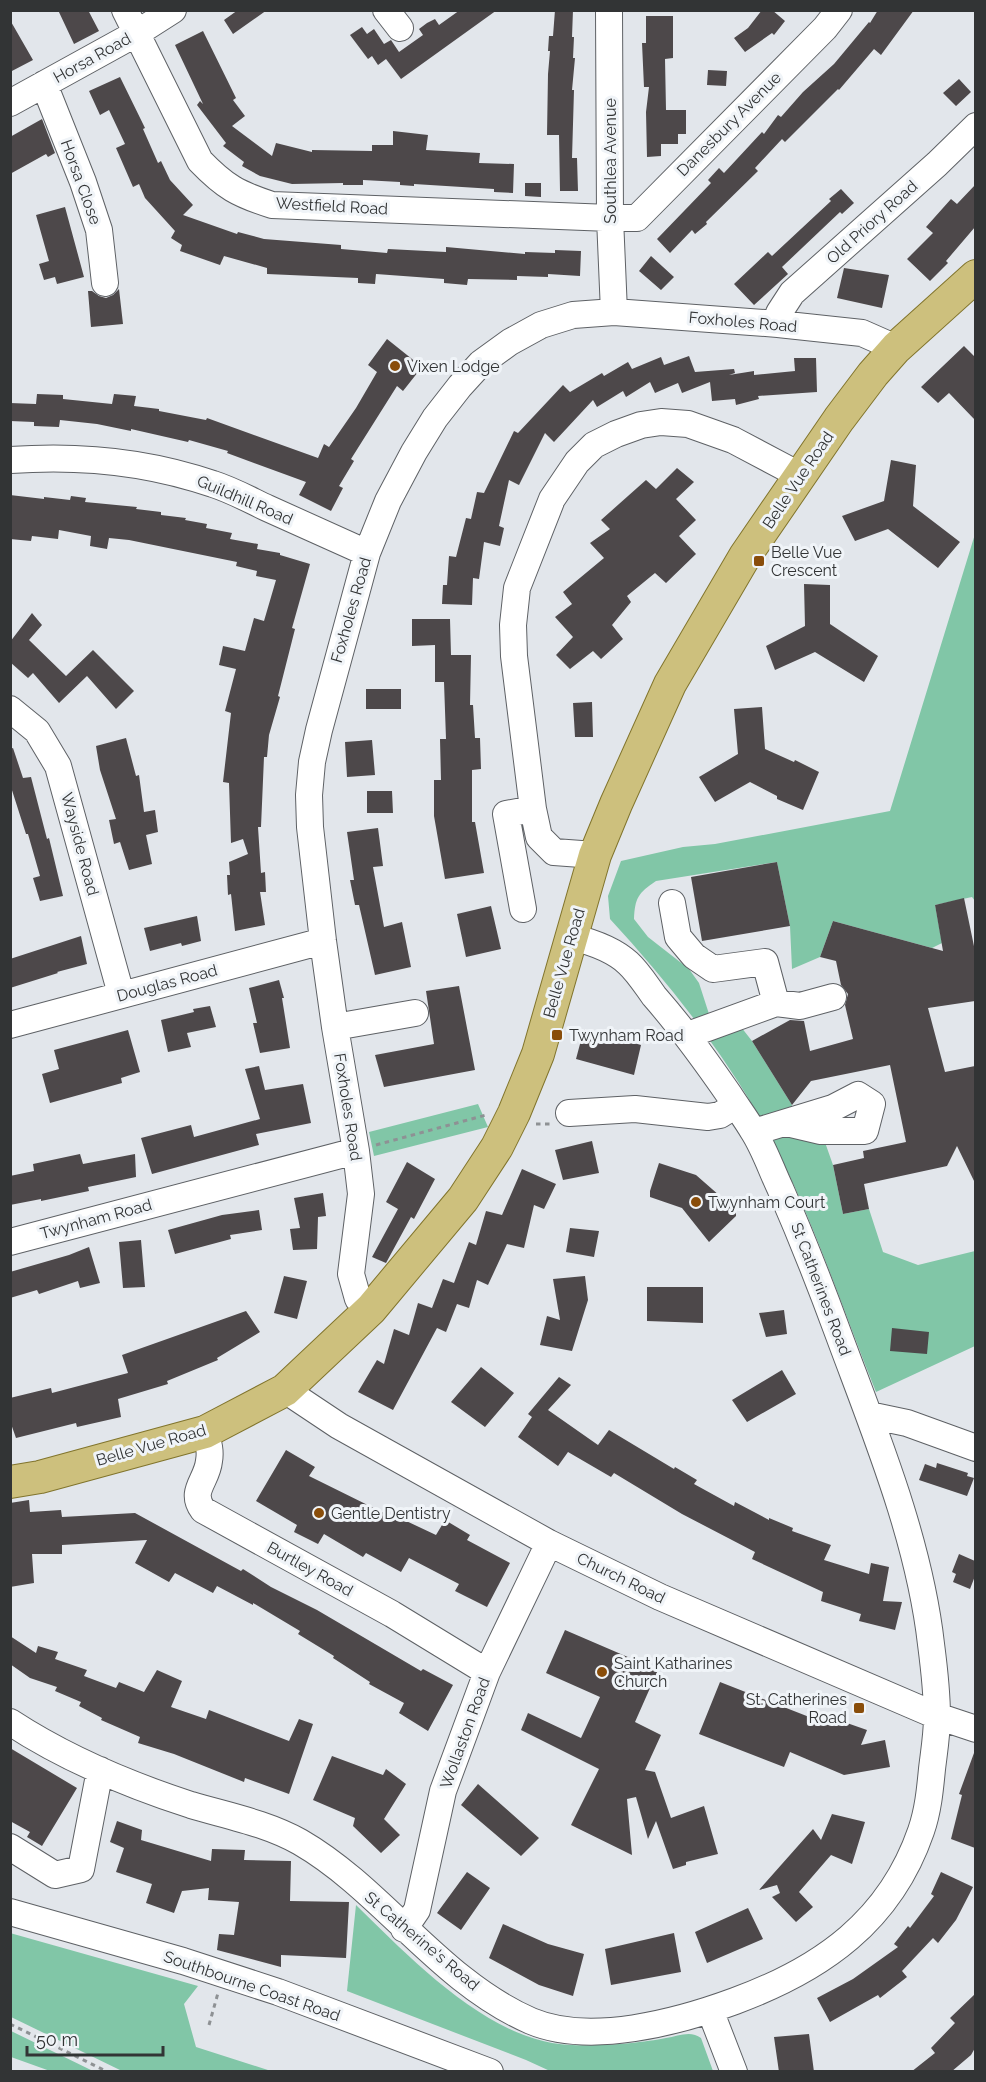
<svg xmlns="http://www.w3.org/2000/svg" width="986" height="2082" font-family="Raleway,sans-serif">
	<style>
		.green { fill: #81c6a7 }
		.building { fill: #4d484a }
		.lines { fill: none; stroke-linecap: round; stroke-linejoin: round }
		.minor-casing { stroke: #5e6165; stroke-width: 28 }
		.major-casing { stroke: #81742c; stroke-width: 34 }
		.path { stroke: #8e9194; stroke-width: 3; stroke-dasharray: 4.5 4.5; stroke-linecap: butt }
		.minor { stroke: #fff; stroke-width: 26 }
		.major { stroke: #cdc07d; stroke-width: 32 }
		.poi-dot { fill: #894d0a; stroke: #f0f4f8; stroke-width: 2 }
		.labels { text-anchor: middle; dominant-baseline: central; stroke-width: 6; stroke-linejoin: round; paint-order: stroke }
		.street-label { font-size: 16px; fill: #323435; stroke: #f0f4f8 }
		.poi-label { font-size: 16px; fill: #323435; stroke: #f0f4f8; text-anchor: start }
	</style>
	<rect width="100%" height="100%" fill="#e2e6eb"/>
	<!-- green -->
	<path class="green" d="M975,534v367l-3,-4 -37,8 7,38 -10,5 -99,-27 -13,36 -28,12 -2,-43 -13,-64 -121,19c-18,12 -21,17 -22,38l14,18 41,32 10,14 10,31 25,4 18,23 40,64 -5,18 34,8 12,34 10,49 26,-5 14,43 35,13 57,-14v95l-99,46c-31,-77 -58,-158 -94,-232 -43,-89 -106,-169 -172,-241l-2,-23 13,-35 62,-14 32,-3 175,-33z
		M478,1104l10,23 -114,29 -5,-24z
		M356,1905c51,50 123,125 196,138 29,5 85,1 114,-5 12,-2 25,-8 35,0l12,33h-163l-24,-11 -179,-69z
		M10,1933l188,53 -14,18 12,43 75,24h-149l-111,-54z
		M11,2031l82,40h-43l-39,-14z"/>
	<!-- building -->
	<path class="building" d="M58,10h30l11,21 -25,13z
		M238,10h29l-34,24 -9,-14z
		M460,10h37l-96,69 -15,-20 -8,6 -6,-9 -4,3 -18,-24 12,-8 5,7 7,-5 10,15 7,-4 8,12 24,-17 -4,-6 8,-6 8,-4 4,6z
		M555,10h18l-1,27h2l-1,21h2l-3,32h2l-2,68h5l1,33h-18l-1,-56h-12l1,-61 2,-23h-2l1,-15h4z
		M762,10h10l13,11 -11,14 -2,-2 -27,19 -11,-14 14,-10z
		M878,10h36l-33,45 -7,-6 -35,41 -1,-1 -53,53 -3,-3 -27,29 3,3 -52,51 1,2 -12,10 -3,-4 -22,23 -13,-14 54,-56 -3,-3 11,-12 5,5 38,-41 2,2 14,-19 3,2 22,-25 31,-28 35,-42 1,1z
		M646,16h27v42l-8,1 1,51h20v24h-8v10h-17v12l-14,1 -1,-45 3,-25h-5l-2,-44h4z
		M10,20l23,40 -23,12z
		M203,31l33,67 -3,2 12,16 -13,10 40,30 4,-13 36,9v-2l60,1v-6h21v-14l35,4 -2,15 54,3 -1,10 35,1 -1,29 -19,-1v-3l-80,-5v2l-14,-1v-3l-37,-2v5h-20v-2l-51,1 -32,-8 -18,-10 2,-4 -21,-16 3,-3 -29,-38 3,-4 3,3 -28,-59z
		M708,70l19,1 -1,15 -19,-1z
		M120,77l25,51 -2,1 15,34 3,-2 9,19 23,25 -10,10 54,19 1,-2 26,7 77,6v4l46,4 1,-4 58,3v-5l79,7v-2l30,1v-3l26,1 -1,25 -32,-2v3l-31,-1v4l-49,-1 -1,6 -23,-2v-4l-68,-5 -1,10 -17,-1v-5l-91,-4v-6l-43,-12 -4,9 -40,-14 2,-6 -11,-7 4,-7 -30,-33 -6,-14 -6,3 -17,-39 9,-4 -16,-34 -9,5 -11,-24z
		M959,79l12,13 -15,14 -13,-13z
		M42,119l13,34 -7,4 -2,-3 -36,20v-37z
		M525,183h16v14l-16,-1z
		M975,185v42l-29,34 2,2 -18,18 -23,-22 26,-26 -7,-6 25,-28 6,5z
		M841,189l13,14 -12,11 -2,-2 -58,55 6,7 -34,31 -20,-21 34,-32 4,4 59,-55 -2,-2z
		M65,207l19,70 -27,7 -2,-7 -11,3 -5,-16 10,-3 -13,-46z
		M651,256l23,21 -13,13 -22,-19z
		M844,268l45,7 -7,33 -45,-10z
		M119,289l4,35 -32,3 -3,-36h4l7,5 7,2 7,-3z
		M387,339l35,28 -19,24 -6,-5 -46,73 3,2 -15,25 4,2 -12,23 -32,-16 7,-13 -79,-29 1,-2 -39,-11 -1,2 -57,-13v2l-34,-7 -37,-4 -1,7 -25,-1v-4l-24,-1v-18l26,1 1,-10 26,1v4l49,5 2,-10 22,2 -2,10 25,3v2l47,9 1,-2 111,40 6,-14 5,3 27,-39 21,-36 -9,-7z
		M964,346l11,11v63l-26,-27 -11,10 -17,-16z
		M689,356l6,16 39,-3 1,4 -6,2 25,-4v4l41,-4 -1,-13h22l1,34 -59,4 1,3 -23,6 -1,-6 -23,2 -2,-19 -28,11 -4,-10 -23,10 -5,-11 -24,15 -3,-6 -26,16 -4,-7 -39,42 -9,-9 -26,52 -10,-5 -10,46 5,2 -4,18 -16,-4 -5,37 -6,-1 -1,27 -30,-1 1,-19h4l2,-29 7,1 10,-39 5,1 6,-27 7,1 30,-62 4,2 45,-48 7,7 32,-19 2,3 24,-14 4,7 29,-12 3,8z
		M891,460l25,5 -3,41 47,36 -22,26 -50,-39 -33,12 -13,-25 42,-15z
		M677,468l17,14 -18,17 20,21 -17,16 17,18 -30,29 -11,-10 -28,23 4,6 -19,23 11,14 -22,20 -8,-8 -23,18 -14,-14 17,-18 -18,-20 17,-13 -9,-12 41,-34 -14,-15 20,-14 -9,-9 45,-40 10,9z
		M10,495l34,4v-2l26,3 1,-4 15,2 -1,4 52,5 -1,2 25,3v3l25,3 -1,2 22,4 -1,4 26,5 -2,6 28,5 -1,5 23,4v2l30,9 -18,64 3,1 -17,67 2,1 -11,38 -2,22h-3l-3,70h-3l3,46 4,-1 1,20h-6l5,33 -30,6 -4,-37 -3,1 -1,-20h3l-1,-13 19,-8 -5,-15 -12,4 -2,-60 -6,-1 8,-69 -6,-2 11,-42 -17,-4 4,-19 22,5 9,-33 10,3 12,-41 -20,-4 1,-5 -21,-5 1,-4 -108,-22 -20,-2 -2,11 -17,-3 1,-10 -32,-6 -1,9 -26,-3 -1,5 -21,-2z
		M804,584l26,1v39l48,32 -14,26 -49,-30 -40,18 -9,-24 39,-20z
		M32,613l10,12 -13,15 37,36 27,-26 41,41 -18,18 -29,-33 -28,27 -26,-30 -5,5 -18,-16v-20z
		M412,619h38l1,36h20l-1,50h3l2,33h5l1,31 -9,1v52h3l9,51 -39,6 -11,-63v-36h7l-1,-41h6l-2,-57h-9v-37l-23,1z
		M366,689h35v20h-35z
		M592,702l1,35h-18l-2,-34z
		M762,707l3,42 29,13 1,-2 24,12 -16,38 -26,-11v-3l-27,-14 -35,20 -16,-25 39,-23 -4,-45z
		M126,738l10,38 3,-1 5,37 11,-2 3,22 -12,3 6,29 -23,6 -9,-28 -6,2 -5,-24 7,-1 -16,-49 -4,-24z
		M372,740l3,35 -28,2 -2,-35z
		M13,748l10,30 8,-1 16,62 2,-1 14,58 -23,5 -7,-23 7,-2 -12,-42h-2l-16,-50v-35z
		M367,791h25l1,22h-26z
		M378,828l5,38 -10,1 11,60 18,-5 9,45 -36,8 -16,-70h-4l-5,-25h4l-7,-48z
		M777,862l13,64 -88,15 -11,-64z
		M964,898l11,53v50l-47,7 17,64 30,-6v117l-18,-37 -10,20 -83,18 5,25 -26,5 -10,-49 31,-7 -1,-7 43,-9 -16,-77 -79,16 -19,24 -40,-64 38,-21 14,1 6,30 43,-12 -8,-34 3,-11 -7,-9 -5,-24 -16,-4 13,-36 110,30 -8,-46z
		M491,906l10,43 -35,8 -9,-43z
		M197,916l4,25 -19,5 -1,-3 -31,8 -6,-23z
		M81,936l6,28 -30,8 1,1 -48,15v-29z
		M279,980l5,18h-2l8,50 -30,5 -7,-30h4l-8,-35z
		M459,986l16,84 -91,17 -9,-32 59,-11 -8,-53z
		M210,1006l6,21 -29,6 4,14 -23,5 -7,-32 33,-8 -1,-3z
		M584,1029l57,16 -7,30 -58,-16z
		M128,1030l12,42 -19,6 1,5 -72,20 -8,-29 17,-5 -5,-19z
		M259,1066l6,24 38,-6 8,39 -55,11 3,11 -107,29 -11,-36 50,-13 3,12 66,-18 -15,-50z
		M592,1141l7,32 -36,7 -8,-30z
		M80,1154l3,10 52,-10 1,23 -48,10 1,4 -48,10v-2l-31,6v-29l24,-5 -1,-7z
		M407,1162l28,17 -21,40 -3,-2 -25,46 -14,-6 26,-48 -12,-7z
		M659,1163l37,12 40,35v6l-27,26 -27,-34 -32,-11v-6z
		M522,1169l34,15 -12,25 -10,-4 -10,43 -17,-4 -19,41 -11,-5 -8,28 -12,-4 -11,28 -9,-4 -44,82 -35,-18 19,-32 7,4 10,-35 15,6 9,-32 14,5 11,-29 11,4 15,-41 7,3 10,-34 16,4z
		M323,1193l3,23 -8,1 -1,32 -24,1 -3,-21 10,-1 -6,-30z
		M259,1210l3,20 -32,5 1,4 -56,15 -7,-24 54,-15z
		M570,1228l29,3 -5,26 -28,-5z
		M141,1240l4,47 -22,1 -4,-46z
		M89,1247l11,36 -20,5 -2,-7 -39,13 -2,-4 -27,8v-26l59,-17z
		M284,1276l23,5 -10,38 -23,-6z
		M585,1276l3,24 -16,51 -32,-6 7,-29 13,4 -7,-41z
		M647,1287h56v36l-56,-2z
		M784,1310l3,24 -21,3 -7,-24z
		M246,1311l14,21 -43,26 1,2 -51,21 1,3 -50,15 3,18 -44,10 -1,-4 -60,15 -6,-17v-23l41,-10 1,5 76,-20 -6,-18z
		M892,1328l37,4 -2,22 -37,-3z
		M481,1367l33,26 -29,34 -34,-25z
		M782,1370l14,24 -49,28 -15,-22z
		M559,1377l12,8 -23,25 50,35 11,-15 65,39 1,-2 22,13 -3,4 40,22 1,-4 34,18v-2l24,10 -1,3 39,14 -7,15 45,14 2,-11 18,4 -6,34 19,1 -7,28 -36,-9 2,-7 -40,-13 2,-9 -71,-33 3,-7 -73,-38 -68,-41 -3,4 -43,-25 -10,14 -40,-29 14,-20 -4,-3z
		M286,1450l29,17 -6,9 91,45 2,-2 34,16 9,-15 25,15 -3,5 43,23 -23,44 -32,-16 4,-7 -50,-26 -8,14 -35,-19 -3,4 -39,-23 -6,10 -24,-12 3,-7 -41,-24z
		M937,1463l31,10 -1,3 7,2 -7,18 -48,-16 6,-16 11,4z
		M29,1500l1,12 31,-2 1,7 73,-4 106,58 2,-2 28,18 46,23 104,61 2,-2 30,16 -25,46 -29,-18 5,-10 -35,-19 1,-2 -37,-24 1,-2 -36,-22 2,-3 -47,-28v2l-36,-19 -4,7 -38,-20 -6,9 -34,-19 12,-23 -85,5v9h-30l2,29 -24,4v-84z
		M959,1554l16,7v15l-5,13 -17,-7 3,-8 -4,-2z
		M565,1630l93,40 -23,52 26,13 -16,35 10,2 16,46 33,-12 14,48 -32,8v3l-13,4 -17,-48 -8,18 -12,-42 -9,2 5,56 -61,-30 28,-56 -78,-39 7,-17 53,25 19,-41 -54,-24z
		M10,1636l26,17 2,-7 20,6 -3,7 32,11 -3,6 32,12 3,-6 25,10 13,-22 25,11 -11,26 35,12 3,-9 80,31 10,-22 14,5 -24,70 -44,-16 -1,4 -70,-28 -36,-11 2,-6 -39,-17 1,-2 -23,-12 2,-4 -26,-11 2,-4 -27,-9 -20,-14z
		M720,1682l102,40 2,-7 43,15 -6,15 24,-5 5,27 -46,8 -54,-23 -6,15 -85,-33z
		M10,1748l67,40 -35,58 -15,-9 3,-5 -20,-11z
		M974,1753l1,1v94l-24,-9 11,-44 -3,-1z
		M332,1756l51,19 3,-6 20,15 -22,35 16,16 -19,18 -28,-27 2,-8 -42,-18z
		M478,1784l61,54 -18,18 -60,-51z
		M832,1814l33,8 -13,42 -21,-9 -32,37 14,15 -17,15 -24,-25 8,-4 -3,-8 -18,5 54,-61 8,11z
		M117,1821l25,9 -1,10 70,21 1,-12 33,1 -1,10 47,1 -1,40 59,1 -3,56 -65,-3v12l-64,-17 2,-16 15,1 5,-33 -31,-2 1,-12 -27,3 -8,22 -28,-10 6,-19 -36,-12 8,-24 -14,-6z
		M467,1872l23,16 -29,42 -24,-17z
		M941,1872l32,15 -17,33 -18,23 -5,-5 -31,33 5,6 -27,21 -2,-3 -48,27 -13,-24 36,-19 45,-32 -4,-3 14,-18 2,2 24,-32 -3,-2z
		M748,1908l15,31 -56,24 -12,-31z
		M503,1924l45,20 36,10 -11,42 -34,-11 -50,-27z
		M674,1933l7,39 -70,13 -6,-36z
		M975,1994v54l-4,7 -20,17h-40l24,-19 -4,-5 24,-25 -5,-5z
		M809,2034l5,38h-35l-5,-35z"/>
	<g class="lines">
		<defs>
			<path id="minor" d="M125,10l75,151c25,26 38,33 72,44l338,13h27l188,-190 14,-18
				M386,10l14,18
				M609,10l1,208 4,94
				M44,84l39,98 16,48 6,53
				M10,103l127,-70 36,-23
				M778,324l1,-11 13,-20 145,-129 39,-38
				M10,460c68,-5 139,2 203,24 19,6 37,16 54,24 34,15 67,30 100,45
				M10,709l27,22 21,35 63,228
				M595,855l-41,-3 -15,-15 -6,-28 -19,-153 -1,-31 4,-37 35,-89 25,-37 17,-17 22,-11 25,-9 20,-3 27,2 45,16 68,36
				M672,903l6,34 16,19 19,13 52,-7 11,41 -88,32
				M523,909l-17,-95 27,-5
				M776,1003l24,3 33,-9
				M10,1025l313,-84
				M335,1027l80,-14
				M569,1113l66,-4 73,8 12,-2 16,-10
				M754,1132l79,-24 25,-13 14,9 -7,27h-44l-34,-8
				M10,1242l346,-91
				M371,1309l-13,-10 -7,-25 10,-80 -5,-43 -21,-124 -12,-86 -13,-114 -1,-32 3,-33 7,-32 48,-177 21,-52 26,-49 21,-34 25,-32 21,-23 29,-21 31,-17 32,-10 41,-3 164,12 84,9 34,15
				M285,1390l54,36 210,117 111,54 277,119 39,13
				M869,1415l38,8 69,25
				M205,1432c3,10 6,18 4,29 -2,20 -20,30 -6,49l189,104 95,58
				M10,1722c55,36 119,63 181,83 37,11 75,18 109,37 83,48 139,139 231,179 59,25 147,1 204,-20 87,-32 155,-80 186,-170 7,-20 9,-41 11,-62 2,-17 5,-35 5,-52 0,-24 -3,-50 -6,-73 -12,-106 -56,-211 -93,-311 -18,-49 -37,-97 -58,-145 -9,-19 -16,-40 -27,-57 -7,-12 -16,-24 -23,-35 -25,-36 -47,-67 -76,-100 -8,-11 -16,-24 -26,-33 -15,-14 -36,-21 -56,-26
				M10,1847l45,28 26,-6 19,-99
				M10,1912l173,49 95,31 212,80
				M404,1929l13,-19 26,-119 44,-119 62,-129
				M710,2010l24,62"/>
			<path id="major" d="M10,1482l30,-5 165,-45 80,-42 86,-81 92,-110 34,-52 17,-34 24,-59 57,-199 21,-51 54,-120 75,-128 94,-137 34,-45 23,-26 80,-72"/>
		</defs>
		<!-- minor casing -->
		<use href="#minor" class="minor-casing"/>
		<!-- major casing -->
		<use href="#major" class="major-casing"/>
		<!-- path -->
		<path class="path" d="M536,1124h15
			M376,1145l110,-30
			M10,2024l98,48
			M209,2025l9,-32"/>
		<!-- minor -->
		<use href="#minor" class="minor"/>
		<!-- major -->
		<use href="#major" class="major"/>
	</g>
	<!-- markers -->
	<g class="poi-dot">
		<circle cx="395" cy="366" r="6"/>
		<rect x="753" y="555" width="12" height="12" rx="3"/>
		<rect x="551" y="1029" width="12" height="12" rx="3"/>
		<circle cx="696" cy="1202" r="6"/>
		<circle cx="319" cy="1513" r="6"/>
		<circle cx="602" cy="1672" r="6"/>
		<rect x="853" y="1702" width="12" height="12" rx="3"/>
	</g>
	<g class="labels">
		<!-- street labels -->
		<g class="street-label">
			<text transform="translate(92 58) rotate(-29)">Horsa Road</text>
			<text transform="translate(729 124) rotate(-45)">Danesbury Avenue</text>
			<text transform="translate(610 161) rotate(-90)">Southlea Avenue</text>
			<text transform="translate(81 182) rotate(70)">Horsa Close</text>
			<text transform="translate(332 206) rotate(3)">Westfield Road</text>
			<text transform="translate(872 222) rotate(-42)">Old Priory Road</text>
			<text transform="translate(743 322) rotate(5)">Foxholes Road</text>
			<text transform="translate(798 480) rotate(-56)">Belle Vue Road</text>
			<text transform="translate(245 500) rotate(23)">Guildhill Road</text>
			<text transform="translate(351 610) rotate(-74)">Foxholes Road</text>
			<text transform="translate(80 844) rotate(75)">Wayside Road</text>
			<text transform="translate(564 963) rotate(-74)">Belle Vue Road</text>
			<text transform="translate(167 983) rotate(-15)">Douglas Road</text>
			<text transform="translate(348 1107) rotate(81)">Foxholes Road</text>
			<text transform="translate(96 1219) rotate(-15)">Twynham Road</text>
			<text transform="translate(821 1289) rotate(69)">St Catherines Road</text>
			<text transform="translate(151 1445) rotate(-16)">Belle Vue Road</text>
			<text transform="translate(310 1569) rotate(29)">Burtley Road</text>
			<text transform="translate(621 1578) rotate(26)">Church Road</text>
			<text transform="translate(465 1733) rotate(-70)">Wollaston Road</text>
			<text transform="translate(422 1941) rotate(40)">St Catherine's Road</text>
			<text transform="translate(252 1986) rotate(19)">Southbourne Coast Road</text>
		</g>
		<!-- poi labels -->
		<g class="poi-label">
			<text x="407" y="366">Vixen Lodge</text>
			<text x="771" y="552">Belle Vue<tspan x="771" dy="18">Crescent</tspan></text>
			<text x="569" y="1035">Twynham Road</text>
			<text x="708" y="1202">Twynham Court</text>
			<text x="331" y="1513">Gentle Dentistry</text>
			<text x="614" y="1663">Saint Katharines<tspan x="614" dy="18">Church</tspan></text>
			<text x="847" y="1699" text-anchor="end">St. Catherines<tspan x="847" dy="18">Road</tspan></text>
		</g>
	</g>
	<!-- border -->
	<rect width="986" height="2082" fill="none" stroke="#323435" stroke-width="24"/>
	<!-- scale -->
	<path d="M27 2046v9h136v-9" fill="none" stroke="#323435" stroke-width="3"/>
	<text x="36" y="2046" font-size="18" fill="#323435" stroke="#f0f4f8" stroke-width="4.5" paint-order="stroke">50 m</text>
</svg>
